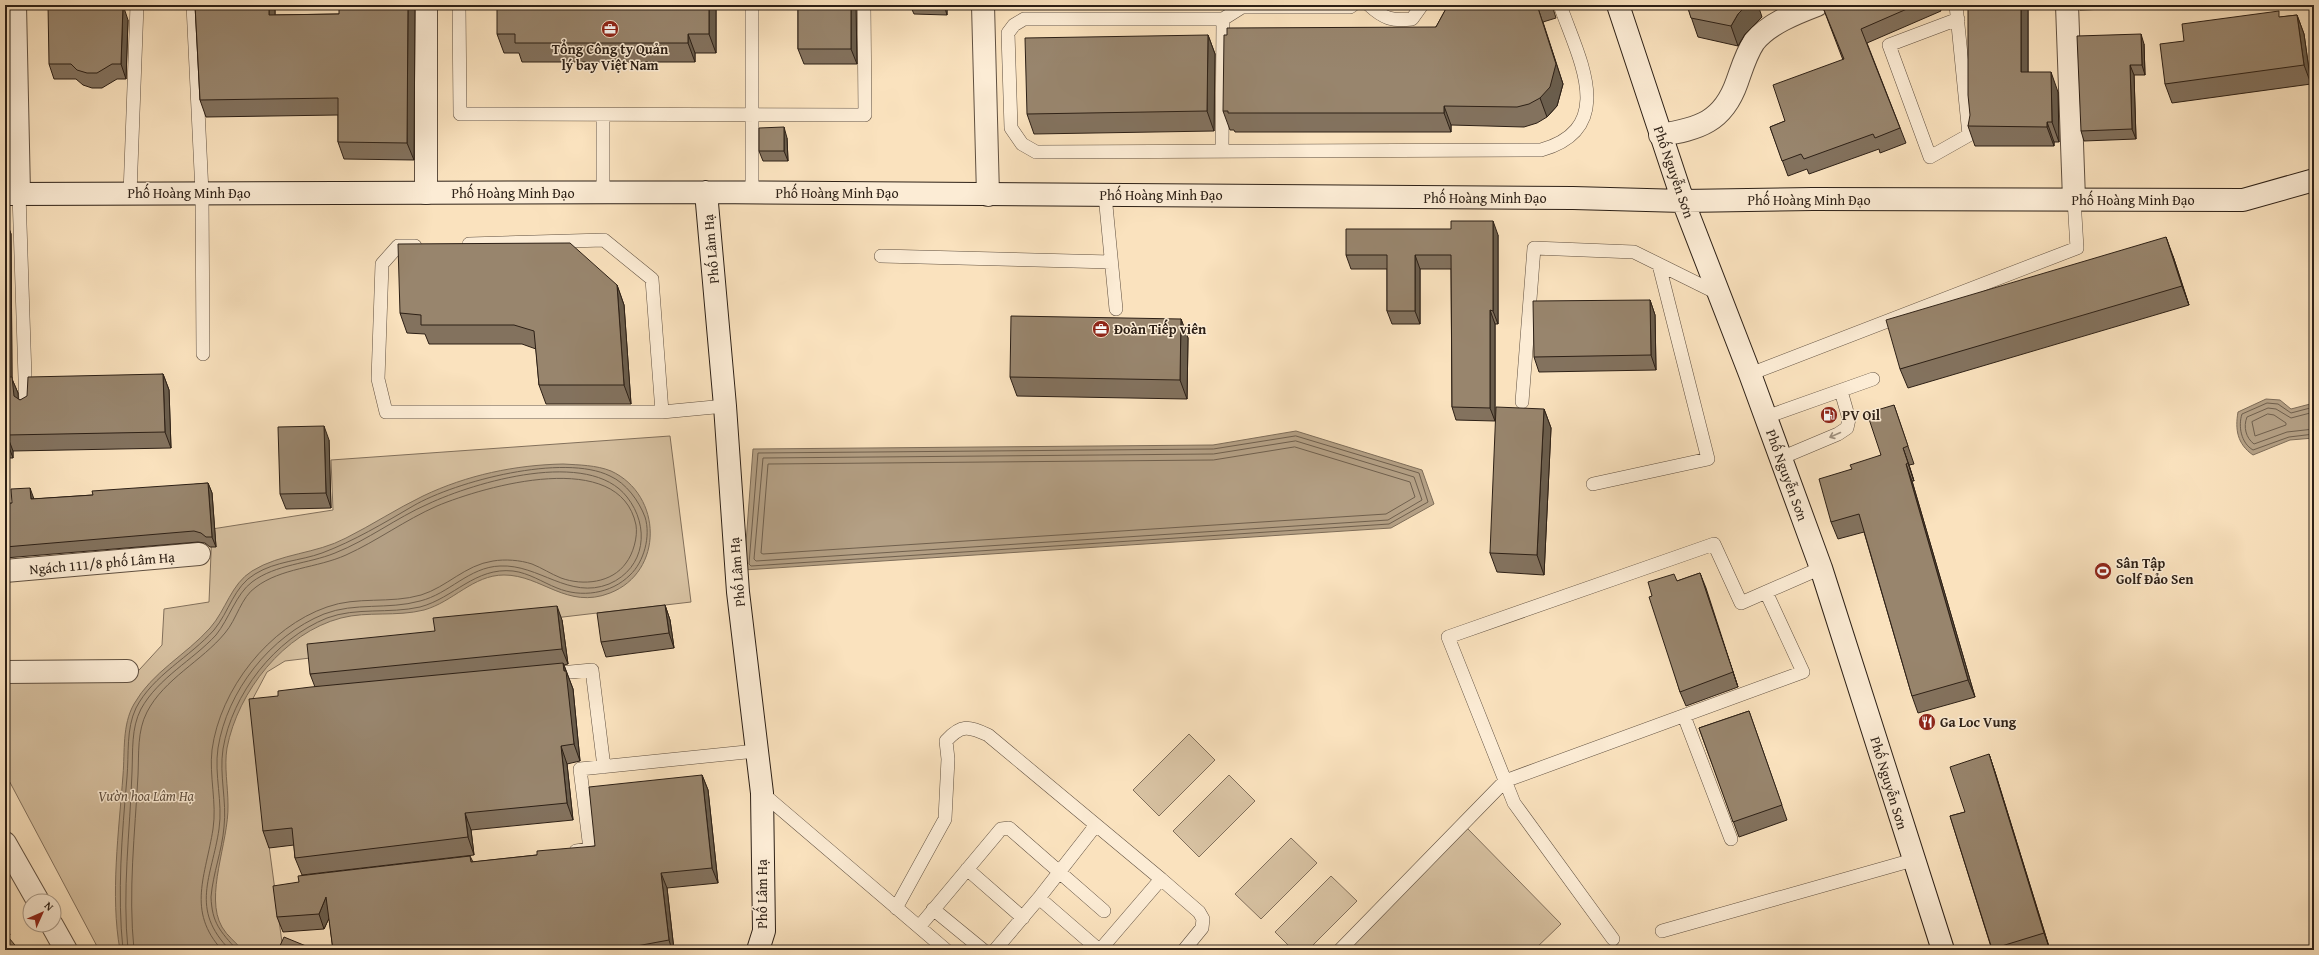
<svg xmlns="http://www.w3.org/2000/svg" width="2319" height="955" font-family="'Gentium Book Plus',serif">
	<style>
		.green { fill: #d7c1a1; stroke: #82705c }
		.water { fill: #b4a085; stroke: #7e6d59 }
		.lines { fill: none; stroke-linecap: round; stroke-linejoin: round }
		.shore { stroke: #70604e; stroke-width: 1 }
		.lane-casing { stroke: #605040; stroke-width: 14 }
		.street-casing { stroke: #605040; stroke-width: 24 }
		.secondary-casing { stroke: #2d2016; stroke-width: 24 }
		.lane { stroke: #fcecd5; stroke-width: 13 }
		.street { stroke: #fcecd5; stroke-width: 22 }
		.secondary { stroke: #fcecd5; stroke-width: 22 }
		.wall { fill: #83725e; stroke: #2d2016 }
		.shaded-wall { fill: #6a5d4c; stroke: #2d2016 }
		.building { fill: #98856d; stroke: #2d2016 }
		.oneway { stroke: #9f907f }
		.labels { text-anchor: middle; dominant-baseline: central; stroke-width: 3; stroke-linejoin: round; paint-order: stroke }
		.poi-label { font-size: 14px; font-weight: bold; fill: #2d2016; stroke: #fcecd5; text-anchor: start }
		.street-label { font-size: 14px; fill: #2d2016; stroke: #fcecd5 }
		.park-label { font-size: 14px; font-style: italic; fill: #605040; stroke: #fcecd5 }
	</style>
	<rect width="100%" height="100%" fill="#fae2be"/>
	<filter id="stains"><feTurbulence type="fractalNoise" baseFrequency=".005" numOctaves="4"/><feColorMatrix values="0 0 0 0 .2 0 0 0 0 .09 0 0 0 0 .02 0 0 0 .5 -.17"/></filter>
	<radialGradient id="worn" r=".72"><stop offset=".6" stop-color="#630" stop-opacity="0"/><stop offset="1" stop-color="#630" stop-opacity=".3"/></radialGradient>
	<!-- green -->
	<path class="green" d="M670,436l21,166 -256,30 1,11 -151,18 -18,11 -17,32 33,246h-184l-94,-177v-91l124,-1 33,-36 2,-36 45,-7 3,-73 121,-19 -2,-50z
		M1189,734l26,26 -56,56 -26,-26z
		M1229,775l26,26 -56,56 -26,-26z
		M1467,828l94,96 -27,26h-191z
		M1291,838l26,25 -56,56 -26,-25z
		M1331,876l26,25 -49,49h-15l-18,-18z"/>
	<!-- water -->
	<path class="water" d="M2266,399l14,1 11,9 23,-6v35l-24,2 -37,15c-16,-11 -18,-26 -15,-43z
		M1296,431l126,39 12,34 -43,24 -647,42 9,-121 460,-4z
		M563,464c16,1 33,1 48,7 52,24 53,101 -1,122 -43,17 -68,-18 -106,-18 -31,0 -51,27 -80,35 -28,7 -56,1 -83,8 -57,15 -103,73 -114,130 -3,19 1,38 1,57 1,37 -24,91 -6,122 5,9 14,15 20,23h-122c-10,-54 -1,-120 3,-175 2,-24 -1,-50 11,-71 18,-32 52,-49 76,-76 16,-18 21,-44 42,-57 29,-18 64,-17 94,-33 26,-13 50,-29 77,-42 44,-21 92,-31 140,-32z"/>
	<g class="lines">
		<!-- shore -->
		<path class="shore" d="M2314,407l-23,6 -13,-9 -11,-1 -25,11c-4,12 -1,29 11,36l36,-13 25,-3
			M2314,412l-23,6 -15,-9 -8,-1 -21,9c-4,10 -1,21 7,27l33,-12 27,-3
			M2268,414l6,1 12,8v2l-31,11 -3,-14z
			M1296,436l123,37 9,29 -39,22 -638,42 -2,-2 9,-111 455,-4z
			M1296,441l118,36 8,23 -34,20 -632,41 -2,-2 9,-101 450,-4z
			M1295,447l115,35 5,15 -29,17 -623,40 -2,-1 7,-89 445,-4z
			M123,950c-6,-57 -1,-115 4,-173 2,-23 -1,-48 9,-69 17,-33 54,-51 78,-78 15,-18 20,-44 41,-56 21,-13 45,-13 67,-21 32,-12 62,-30 91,-47 43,-25 151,-53 197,-30 16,7 29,25 35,41 6,19 -1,45 -15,58 -19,19 -49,23 -73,13 -15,-6 -28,-15 -44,-17 -38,-4 -59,27 -93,36 -31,7 -64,0 -93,11 -52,21 -95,76 -104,131 -4,26 4,52 1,78 -2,24 -11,46 -13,70 1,26 9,34 26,53
			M128,950c-6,-59 2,-118 4,-178 1,-21 -1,-44 9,-63 17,-31 52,-49 75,-74 13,-16 20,-41 36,-53 24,-18 56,-18 83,-29 33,-13 61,-35 93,-49 47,-22 161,-56 199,-7 23,29 19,71 -18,87 -40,16 -70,-20 -109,-18 -31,1 -51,28 -80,35 -32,9 -65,1 -96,13 -54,22 -97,77 -106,134 -4,27 5,54 1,81 -7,48 -30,80 11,121
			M134,950c-6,-59 1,-117 4,-175 1,-21 -1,-44 9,-63 17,-33 55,-51 78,-79 12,-14 16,-36 31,-46 25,-19 61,-19 90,-32 31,-14 59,-35 91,-49 48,-20 183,-59 199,19 2,12 -3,29 -10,38 -14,20 -43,23 -65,15 -10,-4 -19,-10 -29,-14 -12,-4 -27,-5 -39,-3 -28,4 -46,26 -72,34 -31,9 -64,1 -94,12 -58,20 -107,82 -115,143 -3,26 5,53 1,79 -7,46 -27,82 9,121"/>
		<defs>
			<path id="lane" d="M193,5l9,188 1,161
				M459,5l1,109 405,1 -1,-110
				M1353,5l-3,2h-108l-19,12h-199l-10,6 -6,8 3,95 11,16 14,8 505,-2c78,-22 37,-93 19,-145
				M1369,5c15,14 23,16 43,14l10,-14
				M1956,5l13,130 -39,22 -41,-112 69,-26
				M603,115v78
				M1222,150l1,-131
				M752,193v-188
				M19,194l7,214
				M130,194l7,-189
				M1105,195l11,114
				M469,244l135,-4 48,39 10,133
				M415,246h-17l-16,18 -4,115 8,33h276l63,-6
				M881,256l230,6
				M1750,374l327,-126 -3,-49
				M1522,402l12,-154 100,4 85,42
				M1766,417l107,-38
				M1781,458l57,-24 9,-6 2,-9 -8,-28
				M1593,484l115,-25 -49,-194
				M549,674l43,-4 12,97
				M1684,716l47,123
				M762,793l184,157
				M576,851l14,-2 -10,-80 176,-18
				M967,869l56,49
				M1161,879l38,33 4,7 -1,9 -18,22
				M1039,898l57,-73
				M896,908l49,-89 3,-60 -2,-18c15,-17 23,-15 42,-6l173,144 -61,71
				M933,909l50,41
				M919,927l82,-98 8,-1 95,83
				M1662,931l251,-71
				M1613,939l-99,-136 -66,-166 266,-93 27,59 80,-35
				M995,950l44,-52 60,52
				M1340,950l165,-169 298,-109 -37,-80"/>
			<path id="street" d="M15,5l4,189
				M426,5v188
				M983,5l5,190
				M2067,5l7,194
				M1660,135c39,-6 63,-13 77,-53 5,-14 9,-28 17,-40 14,-18 42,-29 63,-37
				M5,571l194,-17
				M5,672l122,-1
				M5,843l33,58
				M52,925l14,25"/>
			<path id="secondary" d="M1618,5l65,196 67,173 71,194 122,382
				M706,192l19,214 13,186 24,201 2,138 -6,19
				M5,194l701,-2 867,6 110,3 130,-2 430,1 71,-20"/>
		</defs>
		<!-- lane casing -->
		<use href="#lane" class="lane-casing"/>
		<!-- street casing -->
		<use href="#street" class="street-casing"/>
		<!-- secondary casing -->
		<use href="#secondary" class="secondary-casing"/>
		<!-- lane -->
		<use href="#lane" class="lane"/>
		<!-- street -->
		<use href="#street" class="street"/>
		<!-- secondary -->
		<use href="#secondary" class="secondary"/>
	</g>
	<!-- wall -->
	<path class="wall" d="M195,5h80v10l64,-1 76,-9 -1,155 -70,-1 -6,-17v-27l-132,2 -6,-17z
		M716,5v48h-21v9h-173l-3,-9h-15l-7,-19z
		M798,5h58l1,59h-53l-6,-15z
		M910,5h37v10l-33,-1z
		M1448,5h104l4,13 -13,4 20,62 -6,22 -10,11 -10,6 -13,4 -73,-2v7h-216l-1,-2h-4l-7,-19 213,-84z
		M1687,5l75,12 -17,17 -7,12 -40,-9z
		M1822,5h117l2,6 -74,32 39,100 -26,10 -1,-4 -70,25 -2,-5 -19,7 -18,-49 15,-6 58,-61z
		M2028,5v67l30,20 1,50h-5v4h-79l-7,-20z
		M2078,5h30v4l-28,1z
		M2297,15l7,19 7,50 -139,19 -7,-19 19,-43 97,-24z
		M128,20l-2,59h-9l-15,9h-10l-9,-3 -7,-6h-22l-5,-15z
		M1208,35l7,19 -1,77 -180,3 -7,-20z
		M2144,44l1,31h-11l2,64 -52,2 -3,-10z
		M787,138l1,23h-25l-4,-10z
		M5,218l6,16 1,145 6,14v6l2,1 143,-26 6,16 2,58 -158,3v7h-8z
		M1498,235v89h-3v97l-39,-1 -4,-13 -1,-138h-31v55h-28l-5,-13v-42h-36l-5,-14z
		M2173,256l16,49 -281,83 -8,-19z
		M617,285l7,20 7,99h-85l-7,-19 -3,-36 -14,-5h-93l-4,-10 -18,-1 -7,-20z
		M1650,300l5,15 1,55 -117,2 -5,-15z
		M1181,319l7,19 -1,61 -170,-3 -7,-19z
		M1894,405l20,59 -5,1 5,16h-2l63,216 -57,16 -6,-17 -48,-164 -26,7 -7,-17 21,-53 29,-14z
		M1544,409l7,19 -7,147 -47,-3 -7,-19z
		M329,440l2,68 -45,1 -6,-15z
		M208,483l4,10 4,54h-6l-5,-4 -7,-1 -193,16v-54l7,-1 22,-4 59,-4z
		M1700,573l38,114 -52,19 -6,-14 -28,-96 25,-15z
		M665,605l5,15 4,28 -68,9 -5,-15z
		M562,620l6,44 -4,1 9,24 7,72 -13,3 6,56 -102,10 3,25 -172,20 -7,-17 -1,-13 -25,3 -6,-17 52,-144 -5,-13z
		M1749,711l38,109 -48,17 -40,-109z
		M1989,754l6,18 55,178h-58l-42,-134 15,-4z
		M702,775l6,15 10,93 -51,5 7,62h-341l-4,-32 -5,11 -41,3 -6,-15 22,-35 171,-26 3,6 64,-7 58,-9z"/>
	<!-- shaded-wall -->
	<path class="shaded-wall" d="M123,5l5,15 -2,59 -5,-15z
		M269,5h6v26l-6,-16z
		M408,5h7l-1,155 -7,-17z
		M709,5h7v48l-7,-19z
		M851,5h5l1,59 -6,-15z
		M944,5h3v10z
		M1537,5l26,79 -6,22 -10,11 -7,-19z
		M1747,5h11l4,12 -17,17 -7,12 -7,-20 7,-12z
		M2021,5h7v87l-7,-20z
		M2297,15l7,19 7,50 -7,-19z
		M688,34l7,19v9l-7,-19z
		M2141,34l3,10 1,31 -3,-10z
		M1208,35l7,19 -1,77 -7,-20z
		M2130,65l4,10 2,64 -4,-10z
		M2051,72l7,20 1,50 -7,-20z
		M1444,106l7,19v7l-7,-19z
		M2047,122l7,20v4l-7,-19z
		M784,127l3,11 1,23 -4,-10z
		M5,218l6,16 1,145 6,14 1,20 -12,-36z
		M1493,221l5,14v89l-5,-13z
		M2166,237l7,19 16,49 -7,-19z
		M1415,255l5,14v55l-5,-13z
		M617,285l7,20 7,99 -7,-19z
		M1650,300l5,15 1,55 -5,-15z
		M1490,310l5,14v97l-5,-13z
		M1181,319l7,19 -1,61 -7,-19z
		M163,374l6,16 2,58 -6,-16z
		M1544,409l7,19 -7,147 -7,-20z
		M324,426l5,14 2,68 -5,-15z
		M7,435l6,16v7l-6,-16z
		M1903,448l6,17 5,16z
		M1906,464l6,17 63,216 -7,-17z
		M208,483l4,10 4,54 -4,-10z
		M30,488l4,11h-3z
		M1700,573l6,15 32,99z
		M665,605l5,15 4,28 -5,-15z
		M557,606l5,14 6,44 -6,-15z
		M563,663l10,26 7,72 -6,-17z
		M561,746l6,18 6,56 -6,-17z
		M1989,754l6,18 55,178 -6,-17z
		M702,775l6,15 10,93 -6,-15z
		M465,813l6,17 3,25 -6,-18z
		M661,873l6,15 7,62h-2l-3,-10z
		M326,897l6,15 -8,17 -5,-15z
		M7,925l3,10 -4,4 -1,-2v-10z"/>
	<!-- building -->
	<path class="building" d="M48,5h75l-2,59h-9l-15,9h-10l-10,-3 -6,-6h-22z
		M195,5h74v10l70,-1v-9h69l-1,138 -69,-1v-44l-138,2z
		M497,5h212v29h-21v9h-173v-9h-18z
		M798,5h53v44h-53z
		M1448,5h89l19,59 -6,23 -10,11 -11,6 -12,3 -73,-1v7h-216v-2h-5l1,-76h3v-7l209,-1z
		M1687,5h60l-9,9 -7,12 -40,-8z
		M1822,5h94l-55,24 39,99 -25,10 -2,-4 -69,25 -3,-5 -19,7 -12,-34 15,-6 -12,-36 71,-26z
		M1968,5h53v67h30l1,50h-5v5l-79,-1 2,-11 -2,-20z
		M2279,11v6l18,-2 7,50 -139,19 -5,-40 24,-3 -2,-17z
		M2141,34l1,31h-12l2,64 -51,2 -4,-95z
		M1208,35l-1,76 -180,3 -2,-76z
		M784,127v24h-25v-23z
		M5,218l2,159h5l2,19 6,4 7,-4 1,-19 135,-3 2,58 -158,3v7h-2z
		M1451,221h42v90l-3,-1v98l-38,-1 -1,-152h-36v56h-28v-56h-41v-26h105z
		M2166,237l16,49 -282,83 -14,-49z
		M570,243l47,42 7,100h-85l-5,-54 -20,-6h-93v-10l-21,-2 -2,-69z
		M1650,300l1,55 -117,2 -1,-56z
		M1011,316l170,3 -1,61 -170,-3z
		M1894,405l14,41 -5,2 5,15 -2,1 62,216 -56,16 -53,-182 -28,8 -12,-43 33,-10 -2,-4 31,-10 -14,-42z
		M1496,407l48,2 -7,146 -47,-2z
		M324,426l2,67 -46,1 -2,-67z
		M208,483l4,54h-6l-5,-4 -7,-2 -189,16v-43l7,-1 -1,-14 19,-1 1,11 62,-4 -1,-4z
		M1700,573l33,99 -53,20 -31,-95 3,-1 -4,-14 26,-8 3,7z
		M665,605l4,28 -68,9 -4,-29z
		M557,606l5,43 -252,25 -3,-30 128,-13 -2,-13z
		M563,663l1,8h2l8,73 -13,2 6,57 -102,10 3,24 -173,21 -3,-30 -29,3 -14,-132 29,-3v-5l33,-4z
		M1749,711l33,94 -49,17 -34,-94z
		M1989,754l55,179 -52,16 -42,-133 15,-4 -15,-45z
		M702,775l10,93 -51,5 8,67 -54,10h-282l-7,-53 -7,17 -42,3 -4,-31 26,-4 -1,-6 172,-20 1,6 66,-7v-4l58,-5 -6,-59z
		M5,933l14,17h-14z
		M284,937l22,9 -2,4h-26z"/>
	<!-- one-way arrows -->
	<defs><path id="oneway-shaft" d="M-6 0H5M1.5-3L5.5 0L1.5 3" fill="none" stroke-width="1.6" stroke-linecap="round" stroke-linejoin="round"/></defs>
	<use class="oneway" href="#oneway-shaft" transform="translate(1835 435) rotate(156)"/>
	<!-- icons -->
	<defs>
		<symbol id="office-disc" viewBox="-11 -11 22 22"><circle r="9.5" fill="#8f2418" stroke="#fcecd5"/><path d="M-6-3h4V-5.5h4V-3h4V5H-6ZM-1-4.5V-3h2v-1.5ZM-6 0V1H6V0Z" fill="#fff"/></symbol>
		<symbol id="fuel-disc" viewBox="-11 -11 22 22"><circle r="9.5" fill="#8f2418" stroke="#fcecd5"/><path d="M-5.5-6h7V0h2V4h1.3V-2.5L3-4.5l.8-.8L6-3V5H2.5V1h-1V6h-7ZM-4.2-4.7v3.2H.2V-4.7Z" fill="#fff"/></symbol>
		<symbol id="stadium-disc" viewBox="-11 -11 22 22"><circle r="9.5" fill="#8f2418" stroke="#fcecd5"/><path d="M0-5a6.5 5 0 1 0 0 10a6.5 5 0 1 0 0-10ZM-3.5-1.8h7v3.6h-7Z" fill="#fff"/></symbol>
		<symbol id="restaurant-disc" viewBox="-11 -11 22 22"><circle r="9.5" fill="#8f2418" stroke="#fcecd5"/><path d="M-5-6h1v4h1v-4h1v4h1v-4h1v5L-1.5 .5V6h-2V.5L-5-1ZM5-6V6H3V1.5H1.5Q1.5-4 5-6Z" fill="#fff"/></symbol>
	</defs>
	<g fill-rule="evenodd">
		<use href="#office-disc" x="600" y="19" width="20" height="20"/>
		<use href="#office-disc" x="1091" y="319" width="20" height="20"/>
		<use href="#fuel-disc" x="1819" y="405" width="20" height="20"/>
		<use href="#stadium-disc" x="2093" y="561" width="20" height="20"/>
		<use href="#restaurant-disc" x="1917" y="712" width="20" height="20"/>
	</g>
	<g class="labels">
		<!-- poi labels -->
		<g class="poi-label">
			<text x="610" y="49" text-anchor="middle">Tổng Công ty Quản<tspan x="610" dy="16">lý bay Việt Nam</tspan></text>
			<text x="1114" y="329">Đoàn Tiếp viên</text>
			<text x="1842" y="415">PV Oil</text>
			<text x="2116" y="563">Sân Tập<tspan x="2116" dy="16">Golf Đảo Sen</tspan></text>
			<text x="1940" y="722">Ga Loc Vung</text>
		</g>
		<!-- street labels -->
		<g class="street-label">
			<text transform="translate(1674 172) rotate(71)">Phố Nguyễn Sơn</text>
			<text x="189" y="193">Phố Hoàng Minh Đạo</text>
			<text x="513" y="193">Phố Hoàng Minh Đạo</text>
			<text x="837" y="193">Phố Hoàng Minh Đạo</text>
			<text x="1161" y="195">Phố Hoàng Minh Đạo</text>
			<text x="1485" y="198">Phố Hoàng Minh Đạo</text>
			<text x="1809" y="200">Phố Hoàng Minh Đạo</text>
			<text x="2133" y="200">Phố Hoàng Minh Đạo</text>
			<text transform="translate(711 249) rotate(-95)">Phố Lâm Hạ</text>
			<text transform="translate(1787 475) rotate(70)">Phố Nguyễn Sơn</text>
			<text transform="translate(102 563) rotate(-5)">Ngách 111/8 phố Lâm Hạ</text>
			<text transform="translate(737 572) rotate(-95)">Phố Lâm Hạ</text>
			<text transform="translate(1889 783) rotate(73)">Phố Nguyễn Sơn</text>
			<text transform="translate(762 894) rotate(-90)">Phố Lâm Hạ</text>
		</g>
		<!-- park labels -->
		<g class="park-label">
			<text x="146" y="796">Vườn hoa Lâm Hạ</text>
		</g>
	</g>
	<!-- margin -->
	<rect width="2319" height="955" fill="none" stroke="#fae2be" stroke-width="20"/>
	<rect x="6" y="6" width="2307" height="943" fill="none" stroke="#2d2016" stroke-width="2"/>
	<rect x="10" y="10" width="2299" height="935" fill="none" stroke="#2d2016"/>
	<!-- north arrow -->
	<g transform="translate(42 913) rotate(45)"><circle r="19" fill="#fcecd5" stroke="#a99a89"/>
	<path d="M0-3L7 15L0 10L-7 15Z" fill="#8f2418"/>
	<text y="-6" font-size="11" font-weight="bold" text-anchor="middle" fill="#2d2016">N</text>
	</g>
	<rect width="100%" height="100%" filter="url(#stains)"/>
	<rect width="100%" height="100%" fill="url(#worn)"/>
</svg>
